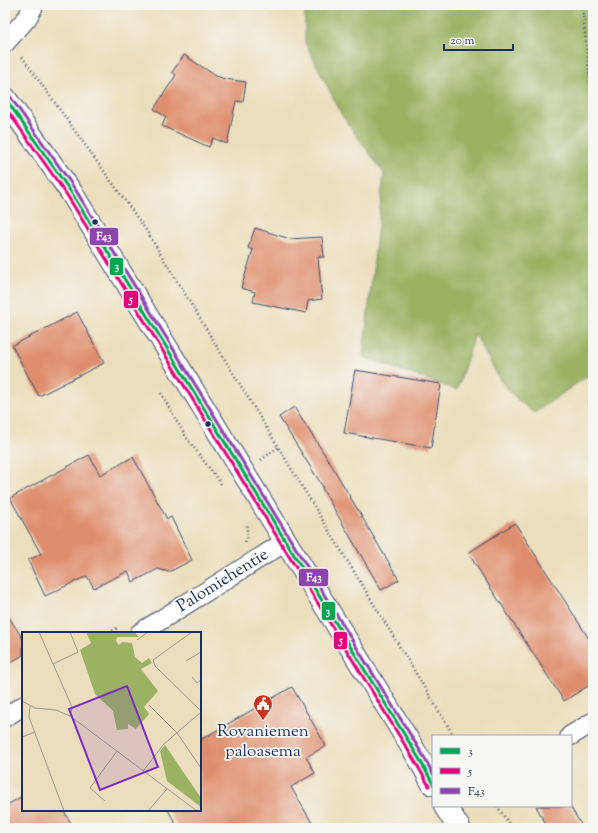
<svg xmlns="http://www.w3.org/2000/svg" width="598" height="833" font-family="'Sorts Mill Goudy',serif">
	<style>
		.forest { fill: #9bb264; stroke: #5b7061 }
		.building { fill: #df8e6d }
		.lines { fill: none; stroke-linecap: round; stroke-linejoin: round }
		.minor-casing { stroke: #3a496c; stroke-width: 21 }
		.secondary-casing { stroke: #3a496c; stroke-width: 24 }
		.path { stroke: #3a496c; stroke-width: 2.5; stroke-dasharray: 1 3; stroke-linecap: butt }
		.minor { stroke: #fff; stroke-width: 19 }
		.secondary { stroke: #fff; stroke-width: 22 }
		.bus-1-casing { stroke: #f6f6f2; stroke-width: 6 }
		.bus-2-casing { stroke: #f6f6f2; stroke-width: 6 }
		.bus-3-casing { stroke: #f6f6f2; stroke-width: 6 }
		.bus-1 { stroke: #00a651; stroke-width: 3 }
		.bus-2 { stroke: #e5007d; stroke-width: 3 }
		.bus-3 { stroke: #8e44ad; stroke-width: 3 }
		.bus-dot { fill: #1b2f5e; stroke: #f6f6f2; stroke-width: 1.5 }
		.labels { text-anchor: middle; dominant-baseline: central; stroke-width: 3.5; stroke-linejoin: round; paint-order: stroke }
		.street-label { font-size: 17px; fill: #1b2f5e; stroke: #f6f6f2 }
		.poi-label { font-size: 17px; fill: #1b2f5e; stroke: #f6f6f2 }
		.inset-road { fill: none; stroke: #989896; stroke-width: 1 }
		.view { fill: #7b2cbf; fill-opacity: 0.15; stroke: #7b2cbf; stroke-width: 2 }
		.inset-edge { fill: none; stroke: #1b2f5e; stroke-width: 2 }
		.line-badge { stroke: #f6f6f2; stroke-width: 1.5 }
		.badge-label { font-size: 11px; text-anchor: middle; font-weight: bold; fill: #fff }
	</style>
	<rect width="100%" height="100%" fill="#f6f6f2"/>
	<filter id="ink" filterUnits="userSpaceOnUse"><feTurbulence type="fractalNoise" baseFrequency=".025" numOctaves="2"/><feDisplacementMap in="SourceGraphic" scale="8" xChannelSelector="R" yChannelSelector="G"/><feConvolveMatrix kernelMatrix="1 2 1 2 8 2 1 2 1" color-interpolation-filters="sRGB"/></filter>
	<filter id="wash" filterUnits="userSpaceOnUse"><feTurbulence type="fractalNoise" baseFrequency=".012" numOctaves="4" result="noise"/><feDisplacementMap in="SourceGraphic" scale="16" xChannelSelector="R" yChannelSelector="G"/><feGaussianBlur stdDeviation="0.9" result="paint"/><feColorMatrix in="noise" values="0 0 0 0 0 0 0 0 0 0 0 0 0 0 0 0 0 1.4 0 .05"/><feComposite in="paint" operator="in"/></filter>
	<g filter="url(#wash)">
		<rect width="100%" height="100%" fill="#ecdebc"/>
		<!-- forest -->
		<path class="forest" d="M305,5h288v367l-59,41 -18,-15 -16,-18 -25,-46 -18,56 -94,-33 21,-184 -41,-56 -38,-75z"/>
		<g id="blocks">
			<!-- building -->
			<path class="building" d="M184,55l32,21 9,3 21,3 -3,20 -7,-1 -9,43 -14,-6 -4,9 -47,-21 4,-9 -12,-8 22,-34 -4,-3z
				M255,228l35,11 32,-2 2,20h-6l4,42 -14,2 -2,12 -53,-11 2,-10 -14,-4 12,-38 -5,-2z
				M77,312l27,51 -65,33 -27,-50z
				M355,370l86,14 -10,64 -87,-15z
				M294,407l38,59 67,114 -18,10 -59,-102 1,-1 -44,-70z
				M89,455l11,20 33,-18 34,62 4,-2 21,43 -23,12 -11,-3 -25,13 -5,-11 -34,17 -7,-12 -42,20 -17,-36 13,-6 -31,-56z
				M515,523l78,122v38l-29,18 -96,-148z
				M5,611l18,28v16l-18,11z
				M292,687l34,59 -20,11 9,16 -24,14 24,41h-137l-10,-18h32v-70z
				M23,796v14h40l11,18h-69v-22z
				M536,806h34l13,22h-35z"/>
		</g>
	</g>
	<g filter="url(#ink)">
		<use href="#blocks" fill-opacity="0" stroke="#3a496c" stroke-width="1"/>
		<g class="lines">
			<defs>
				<path id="minor" d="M5,43l22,-25 7,-13
					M140,633l145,-91
					M5,717l18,-11
					M570,736l23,-14"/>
				<path id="secondary" d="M5,98l66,94 349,568 13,24
					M445,806l14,22"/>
			</defs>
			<!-- minor casing -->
			<use href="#minor" class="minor-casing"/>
			<!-- secondary casing -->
			<use href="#secondary" class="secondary-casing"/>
			<!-- path -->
			<path class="path" d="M582,5l11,103
				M22,57l124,173 308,506
				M161,393l25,44 36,48
				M261,460l17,-13
				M245,542l2,-4v-14
				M109,633l10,-6
				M497,806l15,22"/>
			<!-- minor -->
			<use href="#minor" class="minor"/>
			<!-- secondary -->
			<use href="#secondary" class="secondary"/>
			<defs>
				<path id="bus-1" d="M5,98l66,94 349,568 13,24"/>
				<path id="bus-2" d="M5,107l62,88 349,568 13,23"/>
				<path id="bus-3" d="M9,95l66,94 349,568 9,17"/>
			</defs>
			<!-- bus-1 casing -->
			<use href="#bus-1" class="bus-1-casing"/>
			<!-- bus-2 casing -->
			<use href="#bus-2" class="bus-2-casing"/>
			<!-- bus-3 casing -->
			<use href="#bus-3" class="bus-3-casing"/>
			<!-- bus-1 -->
			<use href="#bus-1" class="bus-1"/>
			<!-- bus-2 -->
			<use href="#bus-2" class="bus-2"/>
			<!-- bus-3 -->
			<use href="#bus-3" class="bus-3"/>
		</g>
	</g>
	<!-- icons -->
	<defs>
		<symbol id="civic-pin" viewBox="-11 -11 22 30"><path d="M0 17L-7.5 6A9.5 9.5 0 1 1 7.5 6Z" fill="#c8321e" stroke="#f6f6f2"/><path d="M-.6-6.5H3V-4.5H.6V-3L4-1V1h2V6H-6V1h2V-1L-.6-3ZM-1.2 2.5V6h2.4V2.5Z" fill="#fff"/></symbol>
	</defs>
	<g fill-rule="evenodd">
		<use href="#civic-pin" x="252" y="693" width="22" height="30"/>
	</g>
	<!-- markers -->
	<g class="bus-dot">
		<circle cx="95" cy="222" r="3.5"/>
		<circle cx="208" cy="424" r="3.5"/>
	</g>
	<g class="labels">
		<!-- street labels -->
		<g class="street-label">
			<text transform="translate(223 581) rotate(-32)">Palomiehentie</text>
		</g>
		<!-- poi labels -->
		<g class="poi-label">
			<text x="263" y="732">Rovaniemen<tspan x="263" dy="20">paloasema</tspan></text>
		</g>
	</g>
	<!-- overview -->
	<g transform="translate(22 632)">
		<rect width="179" height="179" fill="#ecdebc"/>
		<path d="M64,0h49l3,5h-21l-1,4 3,4 3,-3 10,1 3,14 7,6 7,-5 3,5 -11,6 17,22 -14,16 5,7 -13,15 -8,-5v5l-11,1 -4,-19 -18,-17 -15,-44 11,-7zM143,113l36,53v9l-34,-26 -7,-30z" fill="#9bb264"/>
		<path class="inset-road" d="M17,0l33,75 -2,9M170,0l-39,28 2,6 46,45M115,8l11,-8M164,29l15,-9M31,32l25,-12 -8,-20M170,45l5,6 4,-3M0,69l13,7 21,2 14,6 127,95M127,73l28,28 24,35M8,74l-1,11 35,94M0,105l13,-5M121,139l21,-27 37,-32M83,169l-15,-13 27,-37M126,179l19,-22"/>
		<path class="view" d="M105,54l31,81 -58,23 -31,-81z"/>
		<rect width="179" height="179" class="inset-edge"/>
	</g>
	<g class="line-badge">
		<rect x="89" y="227" width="30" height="19" rx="4" fill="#8e44ad"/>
		<rect x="109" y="257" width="15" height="19" rx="4" fill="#00a651"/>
		<rect x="123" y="290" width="16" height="19" rx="4" fill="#e5007d"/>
		<rect x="298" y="568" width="31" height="19" rx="4" fill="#8e44ad"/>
		<rect x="321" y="601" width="15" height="20" rx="4" fill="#00a651"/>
		<rect x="333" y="631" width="15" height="19" rx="4" fill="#e5007d"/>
	</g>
	<g class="badge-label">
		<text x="104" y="240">F43</text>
		<text x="117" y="270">3</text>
		<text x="131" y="303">5</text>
		<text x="314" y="581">F43</text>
		<text x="328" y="615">3</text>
		<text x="341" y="644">5</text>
	</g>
	<!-- margin -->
	<rect width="598" height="833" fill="none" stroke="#f6f6f2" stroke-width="20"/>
	<!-- legend -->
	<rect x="432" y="735" width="140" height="72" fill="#f6f6f2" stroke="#9ea6b7"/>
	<rect x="440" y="748" width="20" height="6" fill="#00a651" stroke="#9ea6b7"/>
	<text x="468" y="755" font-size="12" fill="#1b2f5e">3</text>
	<rect x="440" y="768" width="20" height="6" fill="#e5007d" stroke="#9ea6b7"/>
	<text x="468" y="775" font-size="12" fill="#1b2f5e">5</text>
	<rect x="440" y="788" width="20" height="6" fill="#8e44ad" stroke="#9ea6b7"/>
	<text x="468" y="795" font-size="12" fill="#1b2f5e">F43</text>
	<!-- scale -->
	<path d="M444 44v6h69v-6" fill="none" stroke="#1b2f5e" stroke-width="2"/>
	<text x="450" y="44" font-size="12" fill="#1b2f5e" stroke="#f6f6f2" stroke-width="3" paint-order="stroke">20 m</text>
</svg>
